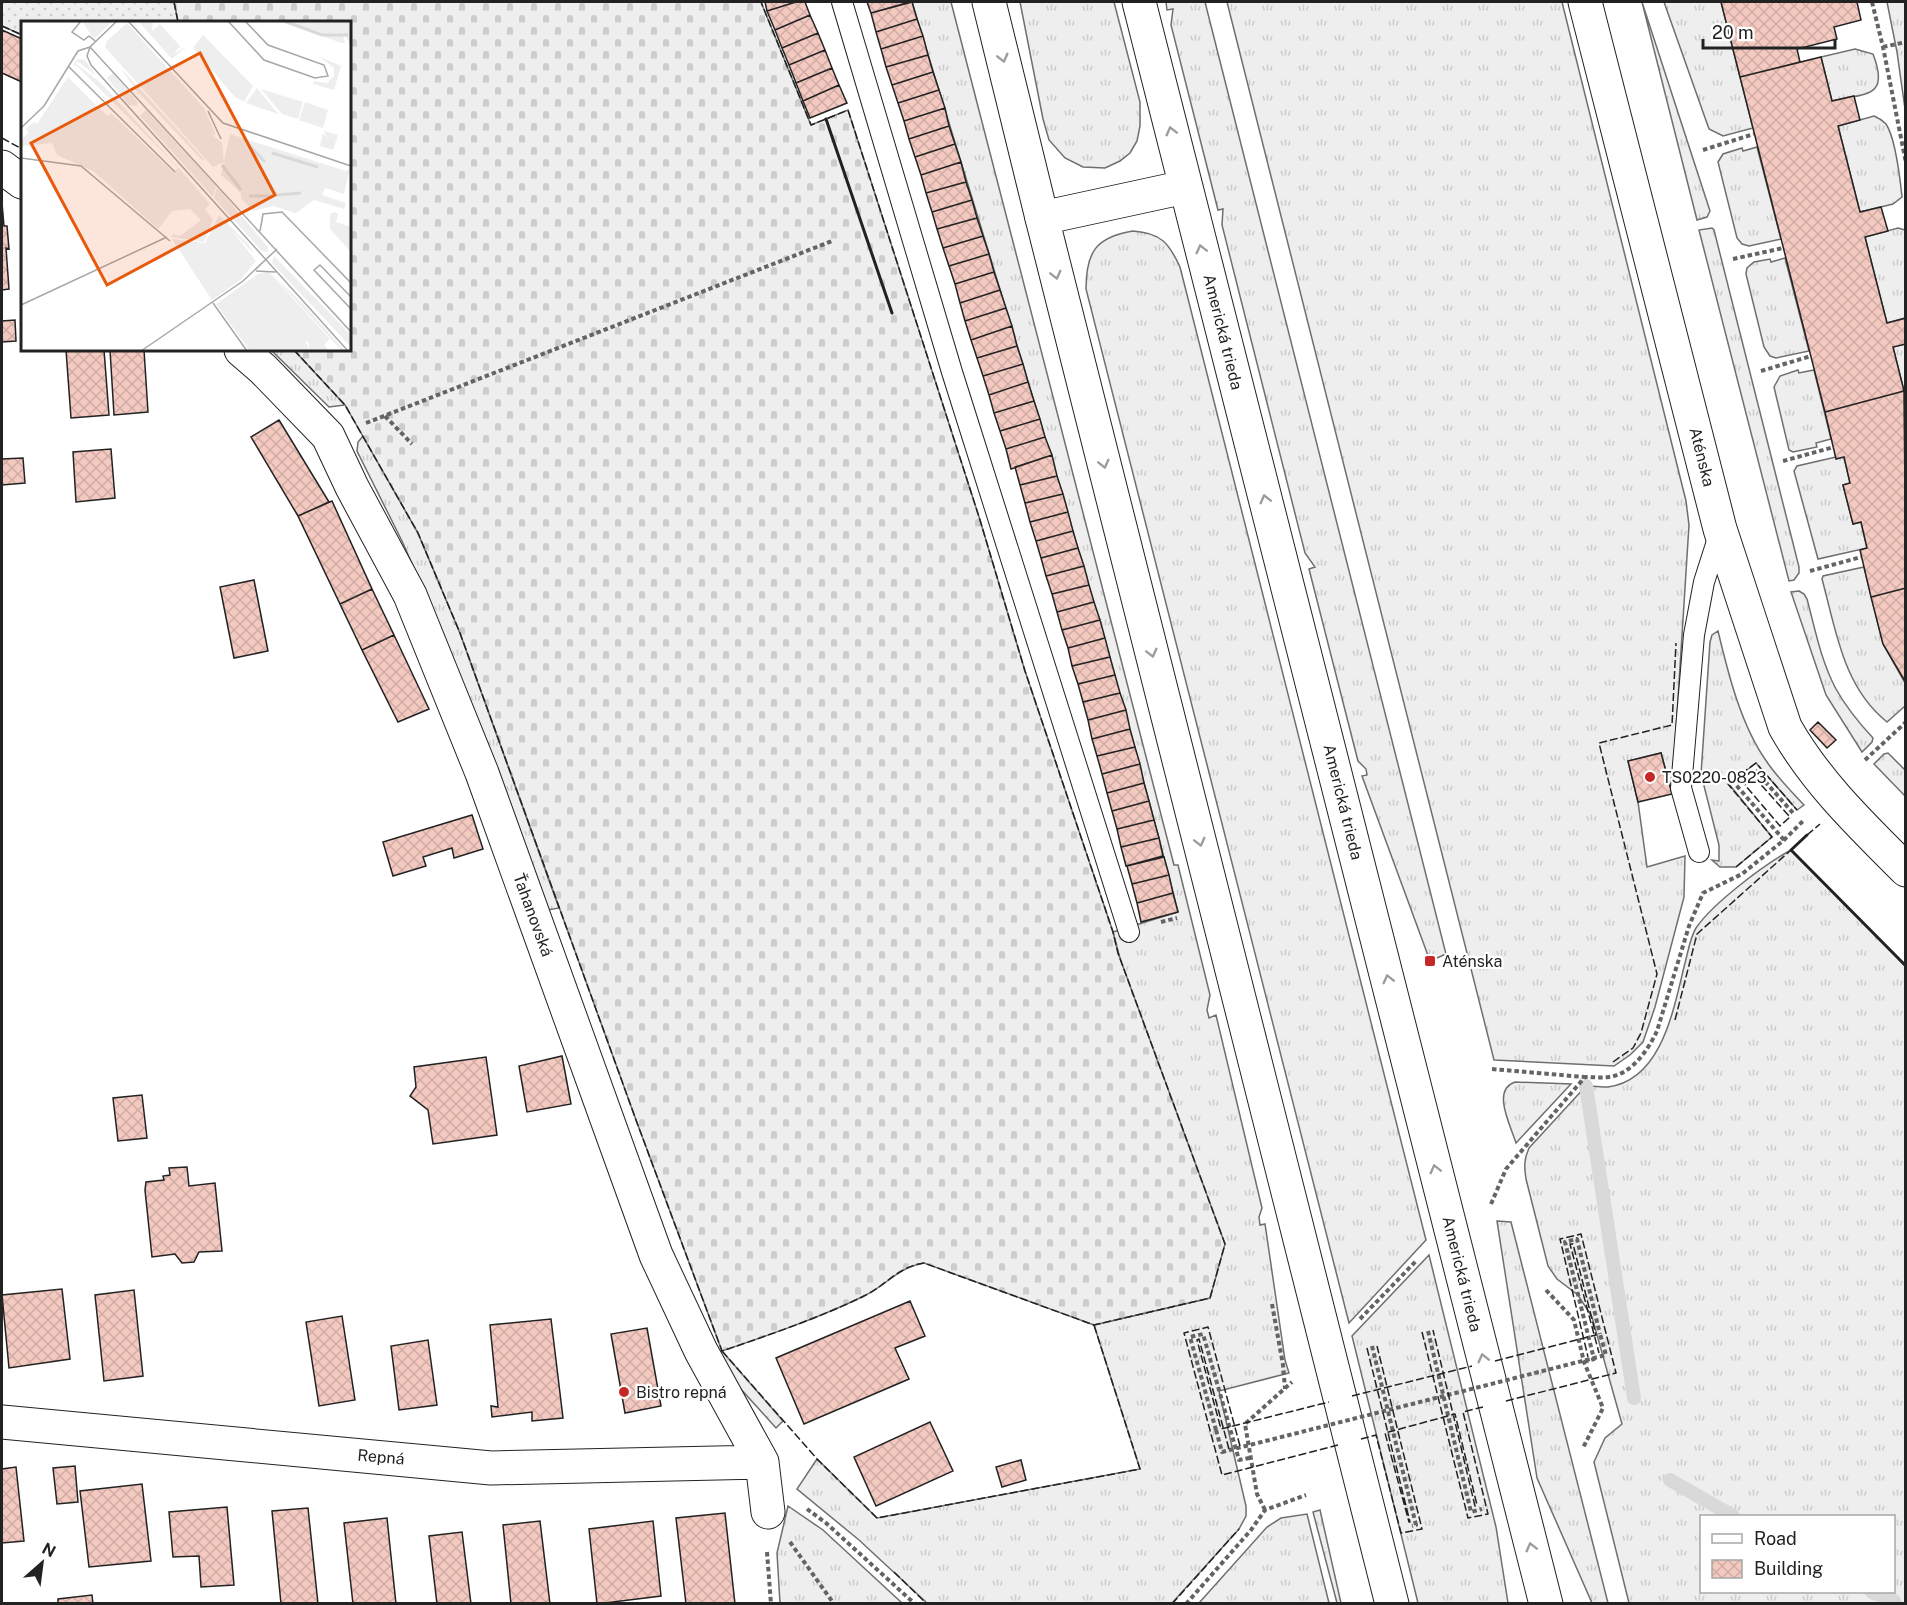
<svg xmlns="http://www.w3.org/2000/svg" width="1907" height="1605" font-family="'Public Sans',sans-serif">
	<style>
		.grass { fill: url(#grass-tufts); stroke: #6f6f6f; stroke-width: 1.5; fill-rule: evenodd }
		.cemetery { fill: url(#cemetery-stones); stroke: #6f6f6f; stroke-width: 1.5 }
		.garden { fill: url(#garden-dots); stroke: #6f6f6f; stroke-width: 1.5 }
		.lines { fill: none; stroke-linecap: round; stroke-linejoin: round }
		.stream { stroke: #d9d9d9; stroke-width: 14 }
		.building { fill: url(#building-cross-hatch); stroke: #222; stroke-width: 1.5 }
		.service-casing { stroke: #222; stroke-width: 22 }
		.minor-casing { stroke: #222; stroke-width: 35 }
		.tertiary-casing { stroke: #222; stroke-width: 35 }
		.path { stroke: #646464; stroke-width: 4; stroke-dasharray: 4.5 3; stroke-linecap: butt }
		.service { stroke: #fff; stroke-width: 20 }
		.minor { stroke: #fff; stroke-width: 33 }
		.tertiary { stroke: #fff; stroke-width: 33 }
		.path-bridge { stroke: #646464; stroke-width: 4; stroke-dasharray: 4.5 3; stroke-linecap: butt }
		.fence { stroke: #222; stroke-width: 1.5; stroke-dasharray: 8 3; stroke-linecap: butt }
		.wall { stroke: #222; stroke-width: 3 }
		.oneway { stroke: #9c9c9c }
		.poi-dot { fill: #c62828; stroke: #fff; stroke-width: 2 }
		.labels { text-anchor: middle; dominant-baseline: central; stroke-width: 4.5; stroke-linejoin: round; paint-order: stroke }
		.street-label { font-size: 16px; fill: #222; stroke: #fff }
		.poi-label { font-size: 16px; fill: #222; stroke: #fff; text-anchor: start }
		.inset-river { fill: none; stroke: #d9d9d9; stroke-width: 3 }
		.inset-road { fill: none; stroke: #a7a7a7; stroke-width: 1.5 }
		.view { fill: #e8590c; fill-opacity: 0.15; stroke: #e8590c; stroke-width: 3 }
		.inset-edge { fill: none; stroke: #222; stroke-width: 3 }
	</style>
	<defs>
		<pattern id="grass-tufts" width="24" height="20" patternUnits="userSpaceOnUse" patternTransform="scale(1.5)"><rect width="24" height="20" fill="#eee"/><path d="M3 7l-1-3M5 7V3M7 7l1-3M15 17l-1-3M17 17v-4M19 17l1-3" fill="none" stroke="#ccc"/></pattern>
		<pattern id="cemetery-stones" width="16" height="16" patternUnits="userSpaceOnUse" patternTransform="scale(1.5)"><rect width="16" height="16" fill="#eee"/><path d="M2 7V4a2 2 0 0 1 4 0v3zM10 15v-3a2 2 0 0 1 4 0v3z" fill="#ccc"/></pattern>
		<pattern id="garden-dots" width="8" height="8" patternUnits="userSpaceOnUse" patternTransform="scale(1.5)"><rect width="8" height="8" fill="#eee"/><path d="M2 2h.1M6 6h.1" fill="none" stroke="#ccc" stroke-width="1.8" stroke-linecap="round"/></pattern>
		<pattern id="building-cross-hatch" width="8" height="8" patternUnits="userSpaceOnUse" patternTransform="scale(1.5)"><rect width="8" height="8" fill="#f3c9c0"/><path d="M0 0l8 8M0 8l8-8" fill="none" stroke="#d0aca5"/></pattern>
	</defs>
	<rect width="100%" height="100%" fill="#fff"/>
	<!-- grass -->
	<path class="grass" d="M912,2h39l223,863h4l32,130 -3,15 2,8 7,-3 46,193 -3,9 1,8 5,-1 20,136 4,13 -70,18 27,115v10l-7,13 -67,74h-245l-68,-63 -62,-51 20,-30 60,59 263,-49 -46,-144 116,-27 -97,-366 65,-20c-78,-307 -174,-608 -266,-910z
		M1020,2h94l26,100v24l-3,15 -7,12 -10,8 -15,7 -22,-1 -18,-9 -16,-18 -6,-21z
		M1166,2h39l241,952 -16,7 -68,-185 5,-1 -1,-6 -8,-8 -49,-192 6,-2 -10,-14 -83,-328 1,-16 -5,1 -47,-185 2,-16 -6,1z
		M1227,2h335l124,499 3,24 -17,268 -11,-40 -33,8 10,41 9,65 38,-11 -1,41 -29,110 -12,35 -13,13 -16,11 -120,-6z
		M1642,2l68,209 -3,6 -10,3z
		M1664,2h57l32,126 -30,8 -14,-7z
		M1887,2h18v107l-8,-57z
		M1855,49l18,5c17,44 -7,39 -41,47l-11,-44z
		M1874,116c5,2 8,4 12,8 10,15 14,54 16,73l-9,7 -33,8 -22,-86z
		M1757,147l24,92 -32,7 -7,-2 -5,-6 -19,-76 5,-8 19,-6 1,3z
		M1712,228l2,2 85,337v6l-5,7 -5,1 -90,-351z
		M1898,228l7,2v88l-18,5 -22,-86z
		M1133,231c28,2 36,12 47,36l246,973 -77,83 -263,-1034c0,-37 10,-52 47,-58z
		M1785,258l24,93 -33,7 -6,-2 -6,-9 -18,-73 1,-6 7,-6 16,-3 1,3z
		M1905,344h1l-1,51 -12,-48z
		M271,350h23l51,55 -16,2z
		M1798,370l1,3 15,-3 17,69 -15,4 1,4 -24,5 -4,-2 -15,-63 6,-11z
		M363,436l55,97 42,100 99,275 -11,2 -104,-274 -42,-95 -45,-90 1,-9z
		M1836,457h8l6,26 -7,2 10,39 8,-2 6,26 -49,11 -24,-88 3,-5z
		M1864,567l19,77 22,39v23l-18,16c-44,-35 -51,-92 -65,-143l1,-3z
		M1799,591l5,3 3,5c8,30 14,62 29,90 10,18 23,34 37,49l-1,4 -10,10 -36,-57 -35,-103z
		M1718,631c10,42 23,95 49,131 10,15 24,29 37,43l-7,5 -41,-47 -27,21 43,53 -36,30h-16l-8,-7 7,1v-16l-18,-71 9,-132 2,-7z
		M1888,753l17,17v26l-31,-32 10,-10z
		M1791,850l114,116v637h-276l-35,-141 11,-24 17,-14 -30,-107 -14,-22 -21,-16 -9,-13 -22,-87c-2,-12 -2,-20 3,-31l57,-62c7,0 15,1 22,1 55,-7 66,-81 77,-124 3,-11 5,-25 11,-35 17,-25 68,-63 95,-78zM1702,1516h192v76h-192z
		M1515,1082l56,2 -55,59c-5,-17 -25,-53 -1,-61z
		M1497,1221l14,1 97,381h-16l-55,-125z
		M1429,1255l67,272 12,76h-90l-66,-267z
		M722,1351l61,70 -7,7 -46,-51 -14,-25z
		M788,1506l35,24 79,73h-122l-3,-50z
		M1320,1510l21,93h-4l-24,-91z
		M1307,1514l22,89h-130l68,-76 14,-9z"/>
	<!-- cemetery -->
	<path class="cemetery" d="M174,2h587l50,123 37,-15 132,410 45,151 88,261 5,21 107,291 -15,54 -116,27 -170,-62c-27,5 -37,22 -60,33 -45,22 -95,39 -142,55l-86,-231 -176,-487 -42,-100 -73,-128 -51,-55h56v-328h-172z"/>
	<!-- garden -->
	<path class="garden" d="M2,2h172l4,20h-156v13l-20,-9z"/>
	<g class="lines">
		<!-- stream -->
		<path class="stream" d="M1586,1086l48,312
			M1670,1480l63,36
			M1872,1592l22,9"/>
	</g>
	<!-- building -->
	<path class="building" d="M765,2h31l-29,9z
		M796,2h9l5,13 -35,15 -8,-19z
		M867,2h43l-39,11z
		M912,2l5,17 -41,13 -5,-19z
		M1721,2h136l4,18 -27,7 3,12 -40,10 3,13 -60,15z
		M810,15l8,18 -36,15 -7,-18z
		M917,19l6,17 -42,13 -5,-17z
		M2,30l20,9v43l-20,-9z
		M818,33l7,17 -36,15 -7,-17z
		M923,36l5,19 -42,12 -5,-18z
		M825,50l7,18 -36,15 -7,-18z
		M928,55l5,17 -41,13 -6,-18z
		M1821,57l11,44 22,-5 6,24 -22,6 22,86 21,-5 7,24 -23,6 22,86 19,-5v26l-13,3 11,44 -79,21 -85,-335z
		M832,68l7,17 -36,16 -7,-18z
		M933,72l6,18 -41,13 -6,-18z
		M839,85l8,18 -37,15 -7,-17z
		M939,90l6,18 -41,13 -6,-18z
		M945,108l4,18 -40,13 -5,-18z
		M949,126l6,18 -40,13 -6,-18z
		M955,144l6,18 -40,13 -6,-18z
		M961,162l5,20 -40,11 -5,-18z
		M966,182l6,18 -40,12 -6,-19z
		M972,200l5,18 -40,11 -5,-17z
		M2,203l2,23h3l2,23 -3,-1 3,41 -7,1z
		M977,218l6,18 -40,12 -6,-19z
		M983,236l6,18 -40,12 -6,-18z
		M989,254l5,18 -39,12 -6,-18z
		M994,272l6,18 -40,13 -5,-19z
		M1000,290l6,18 -41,13 -5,-18z
		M1006,308l6,18 -41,14 -6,-19z
		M15,320l1,21 -14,1v-21z
		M1012,326l5,20 -40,12 -6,-18z
		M1017,346l6,18 -40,12 -6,-18z
		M66,350h38l5,65 -38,3z
		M110,350h34l4,62 -34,3z
		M1023,364l5,18 -39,13 -6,-19z
		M1028,382l6,19 -40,12 -5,-18z
		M1904,391l2,197 -35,9 -11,-47 7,-2 -6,-26 -8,2 -10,-39 7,-2 -6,-26 -8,2 -11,-47z
		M1034,401l6,18 -40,12 -6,-18z
		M1040,419l5,18 -39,12 -6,-18z
		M279,420l50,82 -31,14 -47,-79z
		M1045,437l7,18 -41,14 -5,-20z
		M111,449l4,49 -39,4 -3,-50z
		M1052,455l5,21 -37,9 -5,-18z
		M23,458l2,25 -23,2v-26z
		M1057,476l6,18 -38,9 -5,-18z
		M1063,494l5,18 -38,10 -5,-19z
		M332,501l40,88 -32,15 -42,-88z
		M1068,512l5,19 -37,10 -6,-19z
		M1073,531l5,17 -37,10 -5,-17z
		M1078,548l6,18 -38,10 -5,-18z
		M1084,566l5,19 -37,9 -6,-18z
		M254,580l14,71 -34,7 -14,-71z
		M1089,585l5,17 -37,10 -5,-18z
		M1906,588v95l-23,-39 -12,-47z
		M372,589l22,46 -32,15 -22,-46z
		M1094,602l6,18 -38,10 -5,-18z
		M1100,620l5,18 -37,10 -6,-18z
		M394,635l35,74 -31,13 -36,-72z
		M1105,638l5,19 -38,9 -4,-18z
		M1110,657l5,18 -37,9 -6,-18z
		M1115,675l5,18 -37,9 -5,-18z
		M1120,693l6,17 -38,10 -5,-18z
		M1126,710l4,19 -38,10 -4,-19z
		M1818,722l18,18 -9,8 -17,-18z
		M1130,729l5,18 -38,9 -5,-17z
		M1135,747l5,17 -38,10 -5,-18z
		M1661,753l11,41 -34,8 -10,-41z
		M1140,764l4,19 -37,10 -5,-19z
		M1144,783l5,18 -37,10 -5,-18z
		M1149,801l5,19 -37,9 -5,-18z
		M472,815l11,34 -29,9 -2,-10 -29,9 3,9 -33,10 -10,-34z
		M1154,820l5,18 -38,9 -4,-18z
		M1159,838l4,18 -37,10 -5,-19z
		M1164,857l5,18 -37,9 -5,-18z
		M1169,875l4,18 -36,10 -5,-19z
		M1173,893l5,19 -37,10 -4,-19z
		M562,1056l9,48 -44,8 -8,-46z
		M486,1057l11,78 -64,9 -5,-34 -18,-14 6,-9 -2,-20z
		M142,1095l5,43 -29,3 -5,-43z
		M187,1167l2,19 26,-3 7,68 -23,1 -5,10 -12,1 -7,-9 -23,3 -7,-67 1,-8 18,-2 -1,-4 7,-1 -1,-7z
		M62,1289l8,70 -61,9 -7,-73z
		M134,1290l9,86 -39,5 -9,-86z
		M910,1301l15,35 -30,12 14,31 -105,45 -28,-66z
		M342,1316l13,84 -36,6 -13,-84z
		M551,1319l12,99 -31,3v-9l-40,5 -1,-11 7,1 -8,-82z
		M647,1328l14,78 -36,7 -14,-79z
		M428,1340l9,65 -38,5 -8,-64z
		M930,1422l23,49 -77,35 -22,-49z
		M1021,1460l5,20 -24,7 -6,-20z
		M75,1466l3,36 -21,2 -4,-36z
		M16,1467l8,74 -22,2v-74z
		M142,1484l9,77 -62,6 -9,-76z
		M227,1507l7,78 -33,2 -2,-31 -26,1 -4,-45z
		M308,1508l10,96h-37l-9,-93z
		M725,1513l10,91h-49l-10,-86z
		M387,1518l9,86h-43l-9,-81z
		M540,1521l10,83h-39l-8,-79z
		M653,1521l8,75 -64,8 -8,-75z
		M462,1532l9,72h-34l-8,-68z
		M92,1595l1,9h-35v-5z"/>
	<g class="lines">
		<defs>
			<path id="service" d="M842,2l110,370 177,560
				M1699,852l-18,-64 13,-153 10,-53 16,-50"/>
			<path id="minor" d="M1585,2l135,527 65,198c31,55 76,98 121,143
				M2,167l20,15
				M1042,218l143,-31
				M241,350l22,19 65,67 24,51 58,108 72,178 174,482 45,96 61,111 6,50
				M2,1422l489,46 271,-6"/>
			<path id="tertiary" d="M989,2l53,216 350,1386
				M1139,2l407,1602"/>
		</defs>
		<!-- service casing -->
		<use href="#service" class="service-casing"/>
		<!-- minor casing -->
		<use href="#minor" class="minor-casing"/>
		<!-- tertiary casing -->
		<use href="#tertiary" class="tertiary-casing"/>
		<!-- path -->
		<path class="path" d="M1872,2l11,45 23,116
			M1883,47l23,-5
			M1703,150l51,-16
			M1733,259l50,-11
			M1761,371l50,-15
			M385,416l27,28
			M366,423l466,-182
			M1783,461l51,-14
			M1810,571l51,-14
			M1865,760l41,-38
			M1784,840l-48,-55 19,-15 38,43
			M1161,922l16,-4
			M1492,1069l92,8
			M1491,1204l15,-35 79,-92c8,0 16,1 24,0 23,-3 39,-27 48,-46l32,-105 14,-33 39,-19 42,-34 20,-20
			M1546,1290l28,30 10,42 19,46 -20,40
			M1272,1304l11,61 2,24
			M1360,1319l57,-59
			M1428,1331l43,181 11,-3
			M1372,1346l44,179 -4,1
			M1584,1362l10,-3 -29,-117 12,-3 23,95
			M1216,1430l-26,-93 13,-3 36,126 10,-2
			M807,1509l19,14 89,81
			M1265,1510l-8,-16 -12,-70 47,-42
			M790,1542l44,62
			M767,1552l4,52
			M1186,1604l65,-74 14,-20 41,-15"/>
		<!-- service -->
		<use href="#service" class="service"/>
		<!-- minor -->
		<use href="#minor" class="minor"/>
		<!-- tertiary -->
		<use href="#tertiary" class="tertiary"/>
		<!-- path-bridge -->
		<path class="path-bridge" d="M1216,1430l6,22 384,-97 -6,-21"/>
		<!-- fence -->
		<path class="fence" d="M174,2l4,20
			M2,26l20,9
			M2,138l20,11
			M294,350l51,55 73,128 42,100 176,487 86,231c47,-16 97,-33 142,-55 23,-11 33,-29 60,-33l170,62 116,-27 15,-54 -107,-291 -5,-21 -88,-261 -45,-151 -132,-410 -37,15 -50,-123
			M1754,777l36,40 -10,9 -35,-41z
			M1807,835l13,-11
			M1736,867l36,-30 -44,-53 28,-21 41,47
			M1675,1020l22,-86 94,-84
			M1613,1062l20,-14 8,-15 16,-59 -58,-231 73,-18 4,-82
			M1422,1332l46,186 20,-4 -25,-102 20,-5
			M1367,1348l43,174h-1l-24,-89 70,-19 22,91 -2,1 -42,-176
			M722,1351l95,108 60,59 263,-49 -46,-144
			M1495,1361l101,-26 -23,-91h-3l29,109
			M1352,1396l120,-30
			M1506,1401l110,-28 -35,-139 -21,5 28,118
			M1361,1439l15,-4 25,98 21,-4 -45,-183
			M1240,1446l-32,-119 -24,6 38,142 116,-30
			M1229,1449l-30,-110 -2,1 24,89 108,-27
			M894,1572l33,32
			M1172,1604l67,-75"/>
		<!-- wall -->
		<path class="wall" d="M826,119l66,194
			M1807,835l-16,15 115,116"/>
	</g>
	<!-- one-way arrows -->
	<defs><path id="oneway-chevron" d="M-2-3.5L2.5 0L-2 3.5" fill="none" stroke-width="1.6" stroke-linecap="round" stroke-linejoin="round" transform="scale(1.5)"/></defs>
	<g class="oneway">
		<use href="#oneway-chevron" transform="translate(1003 58) rotate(76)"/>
		<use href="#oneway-chevron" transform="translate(1171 131) rotate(-104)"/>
		<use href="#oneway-chevron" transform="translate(1201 249) rotate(-104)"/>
		<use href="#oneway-chevron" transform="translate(1056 275) rotate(76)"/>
		<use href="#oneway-chevron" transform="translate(1104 464) rotate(76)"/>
		<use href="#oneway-chevron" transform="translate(1265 499) rotate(-104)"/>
		<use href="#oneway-chevron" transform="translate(1152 653) rotate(76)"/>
		<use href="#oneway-chevron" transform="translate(1200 842) rotate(76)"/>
		<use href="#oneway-chevron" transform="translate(1388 979) rotate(-104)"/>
		<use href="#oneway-chevron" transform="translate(1435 1169) rotate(-104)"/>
		<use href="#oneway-chevron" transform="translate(1483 1358) rotate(-104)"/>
		<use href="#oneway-chevron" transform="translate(1531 1547) rotate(-104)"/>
	</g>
	<!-- markers -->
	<g class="poi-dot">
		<circle cx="1650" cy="777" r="6"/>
		<rect x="1424" y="955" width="12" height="12" rx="3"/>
		<circle cx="624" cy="1392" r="6"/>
	</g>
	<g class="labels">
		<!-- street labels -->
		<g class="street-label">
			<text transform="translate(1223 332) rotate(76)">Americká trieda</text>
			<text transform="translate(1702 457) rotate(76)">Aténska</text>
			<text transform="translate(1343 802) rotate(76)">Americká trieda</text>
			<text transform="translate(533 915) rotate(70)">Ťahanovská</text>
			<text transform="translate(1462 1274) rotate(76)">Americká trieda</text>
			<text transform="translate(381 1457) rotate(5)">Repná</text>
		</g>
		<!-- poi labels -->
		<g class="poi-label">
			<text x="1662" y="777">TS0220-0823</text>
			<text x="1442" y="961">Aténska</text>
			<text x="636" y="1392">Bistro repná</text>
		</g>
	</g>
	<!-- overview -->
	<g transform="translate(21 21)">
		<rect width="330" height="330" fill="#fff"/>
		<path d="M61,0h31l-19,18zM117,0h15l-1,10 8,-7 20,22 -6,8 13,-8 -15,13zM289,0h41v25l-5,-9 -3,-1 2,7h-4v-4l-15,-5zM106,2l77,85 12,27 -5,-1 11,9 2,19 -11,5 -108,-120 2,-6zM182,14l50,51 -9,16 -10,-6 -41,-48zM299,36l21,9 -7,24h-1l-54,-17 34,11 1,-3 13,2 7,-7v-8zM57,38l7,1 11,16 -16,-13 -3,-1 -2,1 26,20 85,93 24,28 -5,5 8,11 -9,22 -32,-5v-3l8,2 21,-16 -11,-11 9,-8 -1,-5 -25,-23 5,-5 -15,-16 -87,-87 -2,2v-4zM99,46l84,92 -1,2 -68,-72zM92,52l25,30 -1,3 -8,-1 -22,-27zM236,67l17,21 4,5 -32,-11zM240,68l42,13 -5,17 -16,-5zM284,81l23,8 -5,18 -24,-8zM125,89l70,76 -3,11 -73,-81zM303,110l14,4 -5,15 -13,-4 3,-13 5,6zM209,113l116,37 4,-3 -6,26 -19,-6 -3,7 24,8 -2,6 -30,-9 -18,13 -23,-7 -20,5 -12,-13v-5l-20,-18zM196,166l51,60v5l-6,-1 -48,-53zM313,191l4,2 -2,8 15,5v25l-21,-23v-15zM198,194l29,29 6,10 -24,-26 26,33 -16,19 -28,20 -40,-61 33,4zM253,235l77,79v12l-79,-84zM247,250l62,68 -6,6 5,6h-19l-2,-10 -36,6 2,4h-24l-34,-47 42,-30zM249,251l35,34 40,45h-3z" fill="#eee"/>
		<path d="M261,0l39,2 5,11 16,5 -1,4zM270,309h9l10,21h-36l-2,-4z" fill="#eee"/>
		<path d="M47,56l31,31 9,8 3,-3 87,83 1,5 -9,8 -18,2 -14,18 -65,-58 -36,-16 -5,-13 -15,-18z" fill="#eee"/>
		<path d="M13,101l3,2 16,19 -32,3v-7l8,-6 -3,-4z" fill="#eee"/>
		<path class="inset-river" d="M263,0l38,14h26M228,124l16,17M251,132l46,14M201,144l19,25M256,174l24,-2M228,175h25"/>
		<path class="inset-road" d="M60,0l-9,11 12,8 5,-4 6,5M96,0l-27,26 -3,9 4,9 257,286M107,0l95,102 128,43M207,0l36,39 51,18 13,-2 -4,-11 -56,-20 -23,-24M69,26l261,285M48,46l106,105M187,90l13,28M0,107l23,-22 34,-55 12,-4M0,137l60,8 89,75M239,210l3,-17 19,-2 69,71M235,250l20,1M330,276l-31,-32 -6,5 37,39M192,282l34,48M0,284l146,-68M120,330l102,-70 34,-32"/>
		<path class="view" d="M179,32l75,142 -168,90 -76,-142z"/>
		<rect width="330" height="330" class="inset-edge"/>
	</g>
	<!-- border -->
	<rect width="1907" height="1605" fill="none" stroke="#222222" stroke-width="6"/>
	<!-- legend -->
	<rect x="1700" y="1515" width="195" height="78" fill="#ffffff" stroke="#a7a7a7" stroke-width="1.5"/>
	<rect x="1712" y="1534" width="30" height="9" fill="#ffffff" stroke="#a7a7a7" stroke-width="1.5"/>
	<text x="1754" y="1545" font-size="18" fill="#222222">Road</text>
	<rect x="1712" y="1560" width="30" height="18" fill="url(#building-cross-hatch)" stroke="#a7a7a7" stroke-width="1.5"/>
	<text x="1754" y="1575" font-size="18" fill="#222222">Building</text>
	<!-- north arrow -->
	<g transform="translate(42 1563) rotate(28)" stroke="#ffffff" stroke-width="4.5" paint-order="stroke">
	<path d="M0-4.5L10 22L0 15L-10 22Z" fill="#222222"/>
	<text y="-9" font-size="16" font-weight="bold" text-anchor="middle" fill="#222222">N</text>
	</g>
	<!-- scale -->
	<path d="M1703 39v9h132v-9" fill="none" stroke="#222222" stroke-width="3"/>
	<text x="1712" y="39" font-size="18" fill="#222222" stroke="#ffffff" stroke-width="4.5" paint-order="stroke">20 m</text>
</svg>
